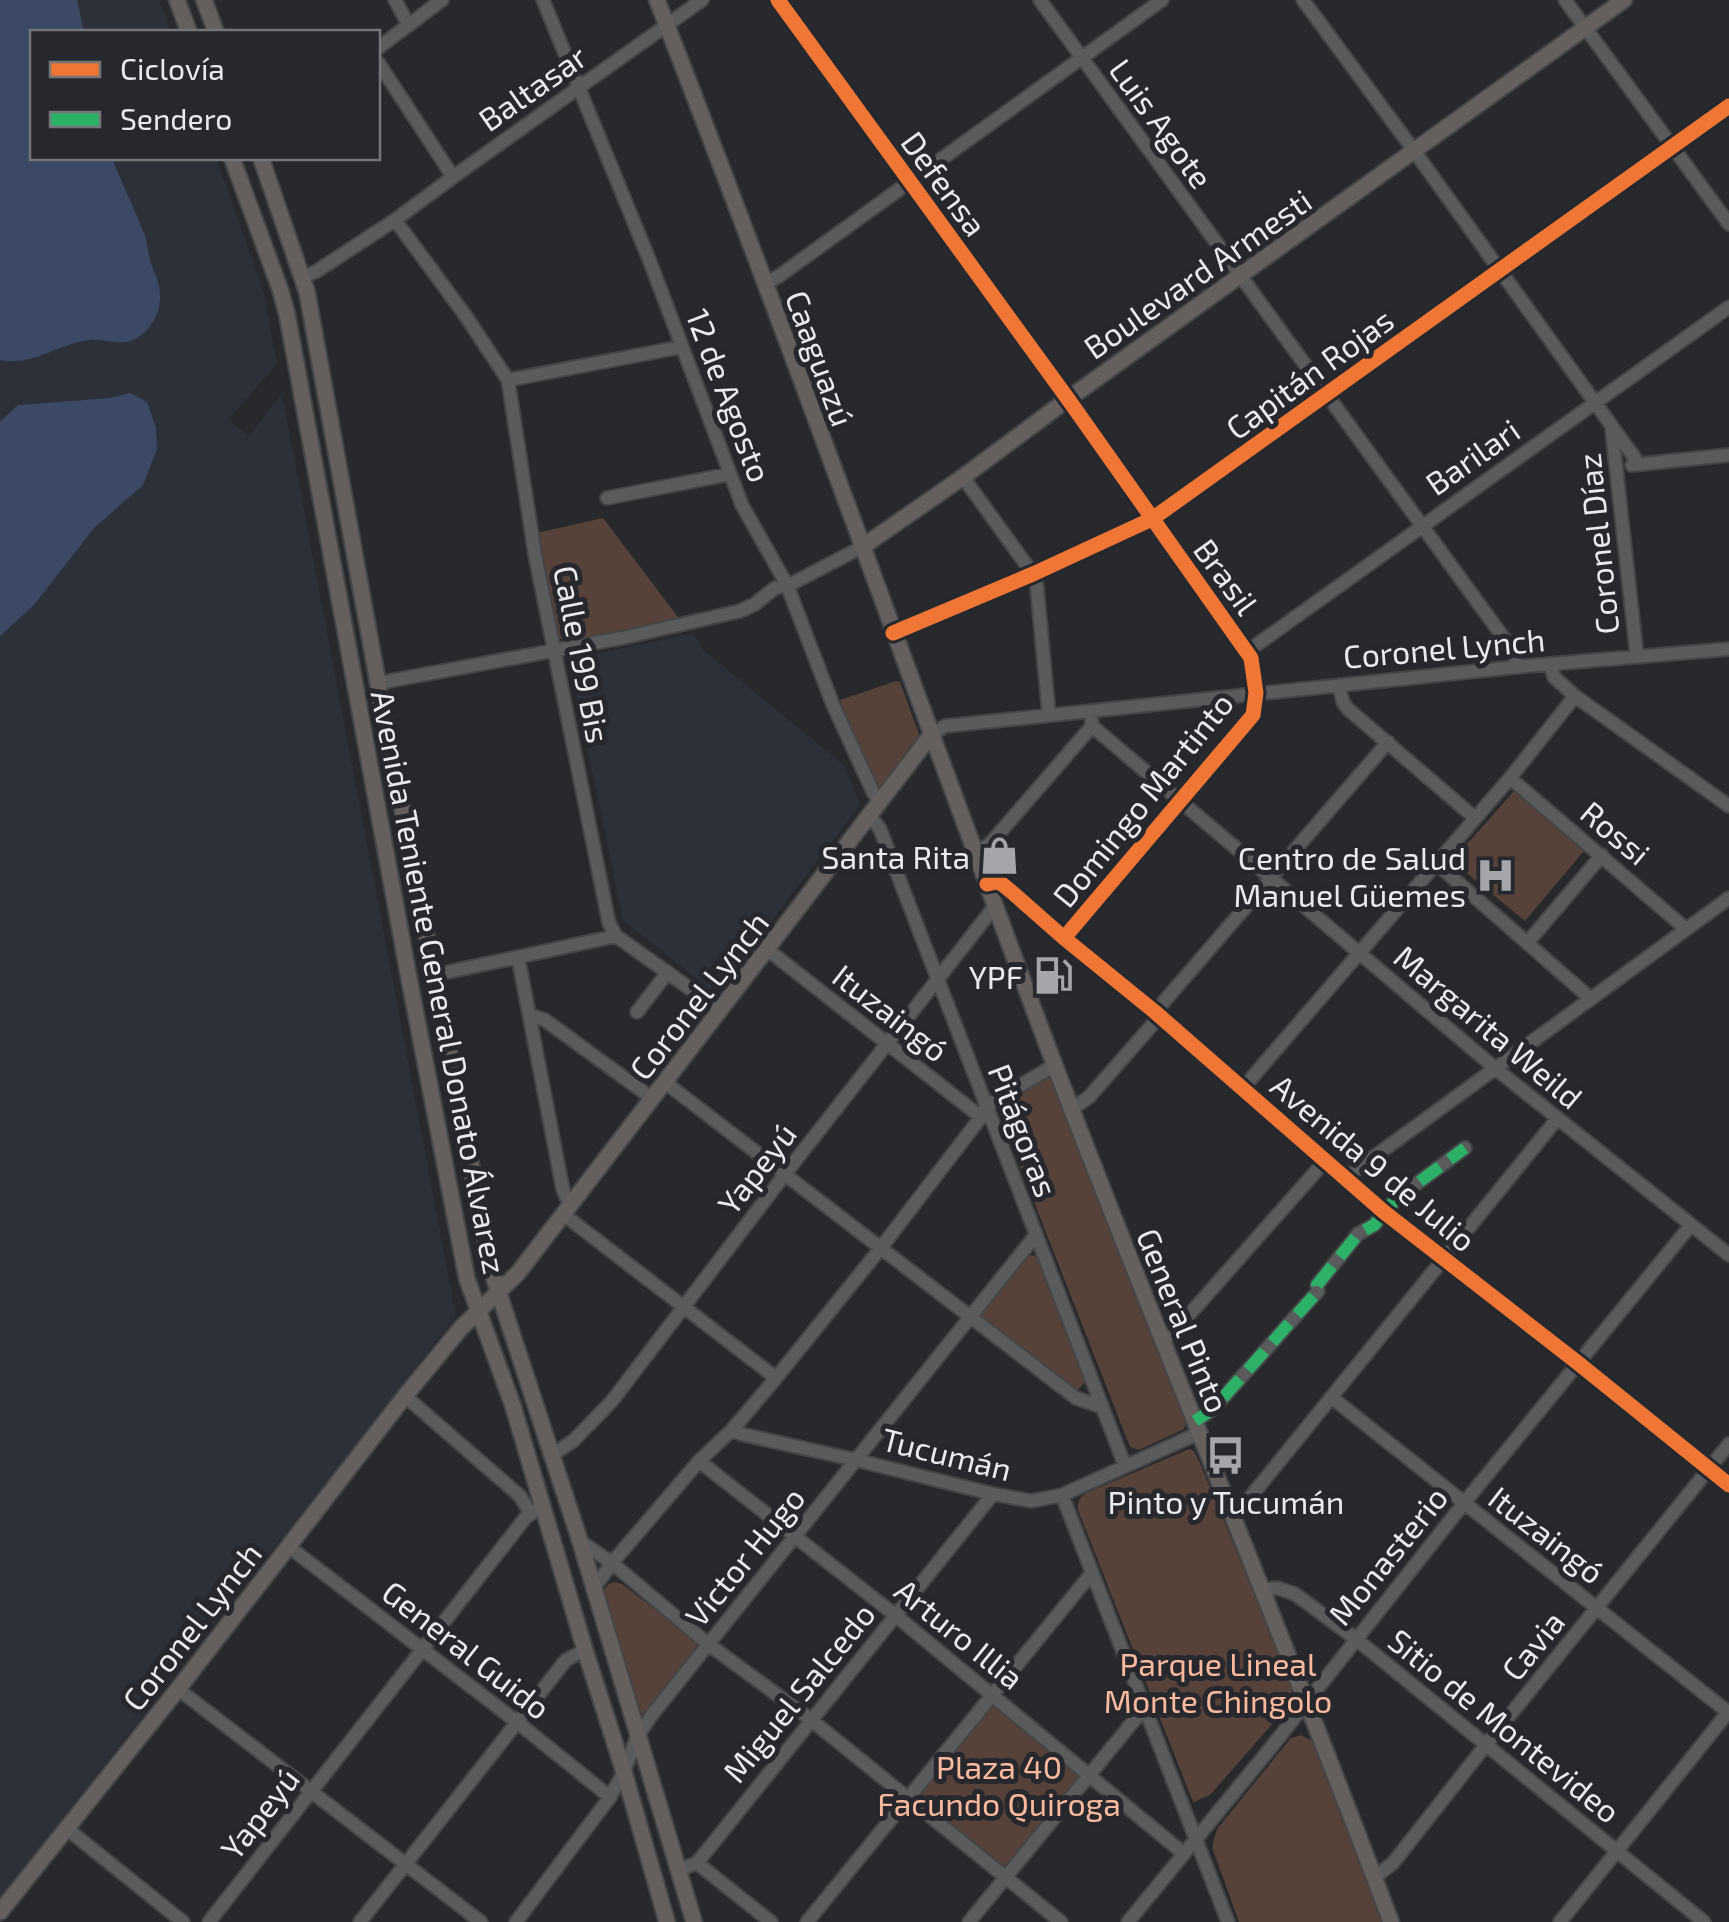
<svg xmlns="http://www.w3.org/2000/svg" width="1729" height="1922" font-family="'Exo 2',sans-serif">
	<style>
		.built { fill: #2b3039 }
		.green { fill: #574239 }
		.water { fill: #3c4965 }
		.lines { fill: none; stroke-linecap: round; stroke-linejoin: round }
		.minor-casing { stroke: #444547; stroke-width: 16 }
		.major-casing { stroke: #444547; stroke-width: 19 }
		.minor { stroke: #5a5b5c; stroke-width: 12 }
		.major { stroke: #655f5e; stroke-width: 15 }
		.quiet { stroke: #2db169; stroke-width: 12; stroke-dasharray: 25 12; stroke-linecap: butt }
		.cycleway-casing { stroke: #26282d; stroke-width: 21 }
		.cycleway { stroke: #f07635; stroke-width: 15 }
		.labels { text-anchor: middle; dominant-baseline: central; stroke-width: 10; stroke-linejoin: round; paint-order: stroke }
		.street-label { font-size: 32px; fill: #e9eaed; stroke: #26282d }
		.poi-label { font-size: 32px; fill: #e9eaed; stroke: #26282d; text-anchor: end }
		.park-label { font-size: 32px; fill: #fbba9d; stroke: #26282d }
	</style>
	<rect width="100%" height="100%" fill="#27292c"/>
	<!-- built -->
	<path class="built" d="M0,0h159l12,32h-139v126h184l47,131 14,75 -49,56 21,16 33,-43 174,923 -456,582z
		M693,633l9,16 143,117 15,39 -140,183 -9,3 -88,-71 -53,-256 3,-5z"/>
	<!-- green -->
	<path class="green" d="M603,518l78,103 -113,21 -11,-5 -20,-104z
		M896,681l4,1 20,55 -3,8 -34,43 -3,1 -4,-2 -36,-87z
		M1515,790l69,61 -59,70 -73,-60z
		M1048,1076l3,2 136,343 -3,8 -45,21 -9,-3 -130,-332 1,-9 5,-5z
		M1030,1255l5,1 5,5 46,120 -8,9h-5l-96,-74 46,-58z
		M1189,1449l5,2 6,12 92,223 3,12 -85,97 -17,7 -115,-292c0,-9 1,-12 8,-17z
		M615,1582l7,2 75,58 1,6 -52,66 -7,-1 -37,-120 6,-9z
		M991,1695l97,79 -82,103 -100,-79z
		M1301,1735l13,7 69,180h-144l-26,-72v-7l4,-14 74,-91z"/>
	<!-- water -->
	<path class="water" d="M0,0h77l7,32h-52v126h80c10,26 23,52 33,78 3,10 3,21 7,30 4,11 8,18 8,30 1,19 -13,41 -33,46 -14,2 -26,-4 -38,-2 -31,4 -58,27 -89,20z
		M130,393l17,9 9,26 1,21 -14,36 -49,43 -60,77 -34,31v-214l18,-17 92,-7z"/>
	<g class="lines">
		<defs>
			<path id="minor" d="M395,0l13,24
				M543,0l106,259 93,246 45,80 46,120 40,87 7,10
				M778,0l290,399 183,259 5,35 -3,22 -189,223
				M1040,0l471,648 7,19
				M1303,0l112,152 224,312
				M1565,0l164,224
				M378,48l64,-48
				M378,62l75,115
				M395,220l70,95 43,65 27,175 74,368 7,13
				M303,277l14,-6 78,-51 58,-43 249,-177
				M765,284l14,-8 383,-276
				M508,380l173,-33
				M1612,431l25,226
				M1632,465l97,-10
				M963,477l70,97 4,14 12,127
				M607,498l123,-24
				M893,633l140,-59 119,-55 577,-413
				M1248,651l481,-344
				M1550,664l4,13 21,19 154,110
				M378,683l244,-45 118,-27 15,-7 20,-16 18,-5 69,-36
				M1339,685l4,17 5,7 127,109
				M1091,711l1,15 404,343 233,186
				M931,735l14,-9 581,-60 203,-17
				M1510,778l176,151
				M870,816l10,13 245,637
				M975,853l15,-9 102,-118
				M1437,864l153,134
				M987,884l9,-2 6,2 11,9 51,45 91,74 229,200 194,151 151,122
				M1528,942l74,-87
				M768,950l213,167
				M518,957l45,233 3,7 7,4
				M434,975l182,-39 104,74
				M637,1012l31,-40
				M1155,1012l233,-270
				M530,1015l15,5 108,79
				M666,1083l410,315 26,9
				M1243,1088l267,-310 65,-82
				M1072,1109l17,-12 71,-81
				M1345,1178l384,-280
				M563,1214l213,164
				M1161,1341l12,-8 153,-173
				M405,1396l115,100 10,17
				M1331,1397l398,316
				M1195,1421l18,-12 105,-118 -1,-6 41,-51 16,-9 22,-26 69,-51
				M732,1430l9,4 115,26 137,34 38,7 31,-6 137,-62
				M552,1455l21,-14 39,-40 173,-227 210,-268
				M699,1461l196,154 288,238
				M1062,1495l166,427
				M1232,1511l16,-11 309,-381
				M580,1541l32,22 96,81 102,75 251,203
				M288,1546l229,176 93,75
				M594,1588l18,-25 87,-102 33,-31 44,-52 104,-129 101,-132 5,-11 69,-41
				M1263,1589l15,-1 17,6 61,45 348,283
				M178,1689l303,233
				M66,1828l117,94
				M697,1863l74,59
				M678,1870l19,-7 296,-369
				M1375,1877l18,-14 92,-117 244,-302
				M209,1922l317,-405 16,-11
				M360,1922l206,-262 19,-10
				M516,1922l94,-125 14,-25 13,-35 14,-21 384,-480
				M807,1922l284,-348
				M969,1922l176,-215
				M1128,1922l145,-177 191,-242 227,-278
				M1560,1922l169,-211"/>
			<path id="major" d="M177,0l12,32
				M204,0l12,32
				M657,0c138,353 264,711 398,1066 109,286 229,569 336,856
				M232,158l48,131 7,25 121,659 59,306 46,127 72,244 39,122 43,150
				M261,158l46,134 71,391 113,586 89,272 114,381
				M862,547l101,-70 105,-78 556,-399
				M0,1912l178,-223 227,-293 56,-68 57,-55 413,-538"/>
		</defs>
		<!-- minor casing -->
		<use href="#minor" class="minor-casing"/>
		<!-- major casing -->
		<use href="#major" class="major-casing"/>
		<!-- minor -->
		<use href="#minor" class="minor"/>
		<!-- major -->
		<use href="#major" class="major"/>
		<!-- quiet -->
		<path class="quiet" d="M1195,1421l18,-12 105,-118 -1,-6 41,-51 16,-9 22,-26 69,-51"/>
		<defs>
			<path id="cycleway" d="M778,0l290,399 183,259 5,35 -3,22 -189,223
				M893,633l140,-59 119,-55 577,-413
				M987,884l9,-2 6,2 11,9 51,45 91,74 229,200 194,151 151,122"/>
		</defs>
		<!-- cycleway casing -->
		<use href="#cycleway" class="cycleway-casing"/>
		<!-- cycleway -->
		<use href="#cycleway" class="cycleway"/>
	</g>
	<!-- icons -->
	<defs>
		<symbol id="shop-bare" viewBox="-9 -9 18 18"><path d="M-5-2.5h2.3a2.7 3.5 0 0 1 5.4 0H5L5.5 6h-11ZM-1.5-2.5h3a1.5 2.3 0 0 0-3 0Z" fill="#a5a6a9" stroke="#26282d" stroke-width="2.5" paint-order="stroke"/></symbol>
		<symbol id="hospital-bare" viewBox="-9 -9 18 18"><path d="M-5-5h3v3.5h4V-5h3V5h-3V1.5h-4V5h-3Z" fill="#a5a6a9" stroke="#26282d" stroke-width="2.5" paint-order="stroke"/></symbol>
		<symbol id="fuel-bare" viewBox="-9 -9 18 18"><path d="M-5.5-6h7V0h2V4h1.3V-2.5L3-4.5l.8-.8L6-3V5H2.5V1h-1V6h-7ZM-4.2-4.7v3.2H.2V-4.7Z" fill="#a5a6a9" stroke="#26282d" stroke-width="2.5" paint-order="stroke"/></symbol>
		<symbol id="bus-bare" viewBox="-9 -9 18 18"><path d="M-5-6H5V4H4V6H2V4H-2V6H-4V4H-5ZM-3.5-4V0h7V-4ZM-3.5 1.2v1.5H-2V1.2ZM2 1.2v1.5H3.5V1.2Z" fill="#a5a6a9" stroke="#26282d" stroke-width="2.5" paint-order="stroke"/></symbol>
	</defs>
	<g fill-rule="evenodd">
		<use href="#shop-bare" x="972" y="828" width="55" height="55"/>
		<use href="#hospital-bare" x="1468" y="848" width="55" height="55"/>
		<use href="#fuel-bare" x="1026" y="948" width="55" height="55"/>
		<use href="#bus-bare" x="1198" y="1428" width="55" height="55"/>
	</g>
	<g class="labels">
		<!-- street labels -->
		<g class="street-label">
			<text transform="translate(532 87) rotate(-35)">Baltasar</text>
			<text transform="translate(1162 123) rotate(54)">Luis Agote</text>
			<text transform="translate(945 183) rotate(54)">Defensa</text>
			<text transform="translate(1197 273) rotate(-35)">Boulevard Armesti</text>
			<text transform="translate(821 358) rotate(70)">Caaguazú</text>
			<text transform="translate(1309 373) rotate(-36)">Capitán Rojas</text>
			<text transform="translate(730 395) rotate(69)">12 de Agosto</text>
			<text transform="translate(1472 456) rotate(-35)">Barilari</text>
			<text transform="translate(1597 544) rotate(-96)">Coronel Díaz</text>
			<text transform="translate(1227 576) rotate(54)">Brasil</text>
			<text transform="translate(1444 647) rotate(-5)">Coronel Lynch</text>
			<text transform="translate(583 654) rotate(79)">Calle 199 Bis</text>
			<text transform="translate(1142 799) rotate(-51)">Domingo Martinto</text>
			<text transform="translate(1616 832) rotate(40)">Rossi</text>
			<text transform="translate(440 982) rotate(79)">Avenida Teniente General Donato Álvarez</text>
			<text transform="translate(698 995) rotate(-52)">Coronel Lynch</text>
			<text transform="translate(891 1012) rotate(38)">Ituzaingó</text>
			<text transform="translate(1489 1026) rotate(40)">Margarita Weild</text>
			<text transform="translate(1024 1130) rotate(69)">Pitágoras</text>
			<text transform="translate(1374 1162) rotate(40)">Avenida 9 de Julio</text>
			<text transform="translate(756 1168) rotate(-52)">Yapeyú</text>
			<text transform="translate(1184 1320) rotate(68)">General Pinto</text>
			<text transform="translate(947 1453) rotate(14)">Tucumán</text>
			<text transform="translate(1547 1534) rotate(38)">Ituzaingó</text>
			<text transform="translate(1387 1555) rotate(-51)">Monasterio</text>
			<text transform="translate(744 1556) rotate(-51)">Victor Hugo</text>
			<text transform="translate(191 1626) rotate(-52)">Coronel Lynch</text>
			<text transform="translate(960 1633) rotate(39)">Arturo Illia</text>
			<text transform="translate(1532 1645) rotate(-51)">Cavia</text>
			<text transform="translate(467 1649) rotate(38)">General Guido</text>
			<text transform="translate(798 1692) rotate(-51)">Miguel Salcedo</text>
			<text transform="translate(1505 1725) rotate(39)">Sitio de Montevideo</text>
			<text transform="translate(259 1813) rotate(-52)">Yapeyú</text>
		</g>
		<!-- poi labels -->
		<g class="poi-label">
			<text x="970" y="856">Santa Rita</text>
			<text x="1466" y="857">Centro de Salud<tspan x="1466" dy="37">Manuel Güemes</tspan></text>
			<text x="1023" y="976">YPF</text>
			<text x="1226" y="1501" text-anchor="middle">Pinto y Tucumán</text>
		</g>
		<!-- park labels -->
		<g class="park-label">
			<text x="1218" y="1663">Parque Lineal<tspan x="1218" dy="37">Monte Chingolo</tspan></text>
			<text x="999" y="1766">Plaza 40<tspan x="999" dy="37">Facundo Quiroga</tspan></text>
		</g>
	</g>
	<!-- legend -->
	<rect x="30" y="30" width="350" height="130" fill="#26282d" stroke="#74767a" stroke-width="2.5"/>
	<rect x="50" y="62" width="50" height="15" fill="#f07635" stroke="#74767a" stroke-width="2.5"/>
	<text x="120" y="80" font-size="30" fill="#e9eaed">Ciclovía</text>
	<rect x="50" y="112" width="50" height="15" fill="#2db169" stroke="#74767a" stroke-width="2.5"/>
	<text x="120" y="130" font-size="30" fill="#e9eaed">Sendero</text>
</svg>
